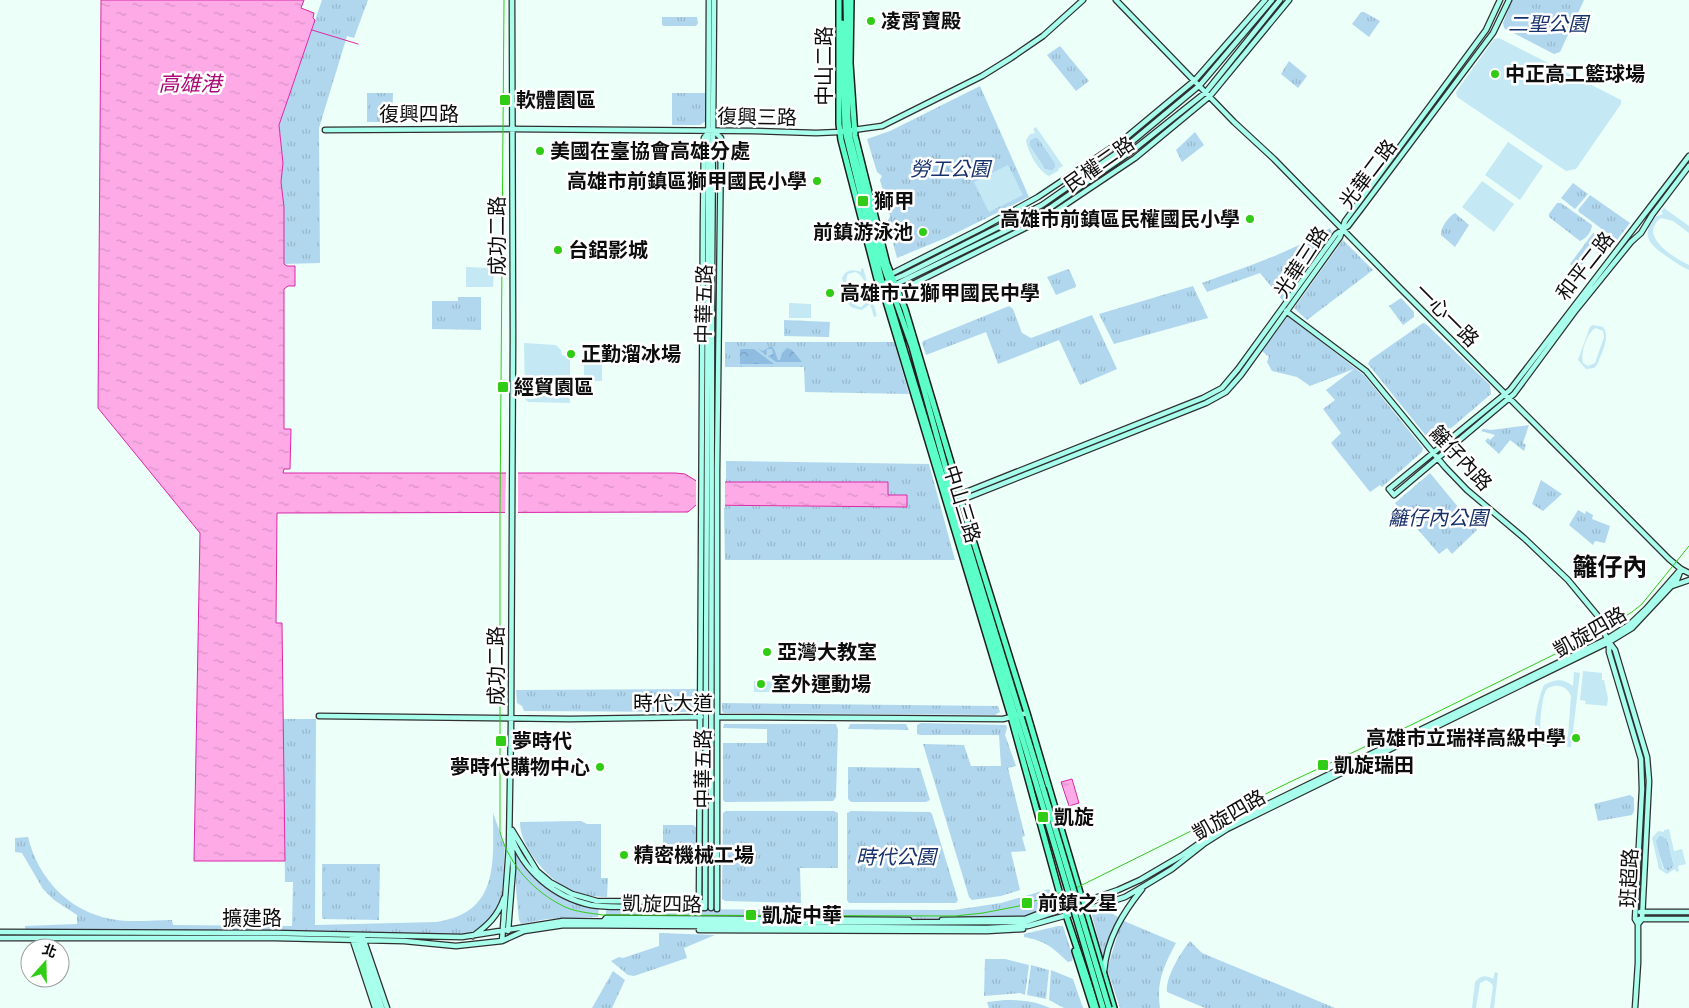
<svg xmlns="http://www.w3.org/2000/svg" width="1689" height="1008" font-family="'Zilla Slab','Noto Sans TC',serif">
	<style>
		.grass { fill: url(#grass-tufts) }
		.forest { fill: url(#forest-crowns) }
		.pitch { fill: #c4e9f4; fill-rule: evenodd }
		.water { fill: url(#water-ripples); stroke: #dc29a7 }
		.pier { fill: #ecfff9 }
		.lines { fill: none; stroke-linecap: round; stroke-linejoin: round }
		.stream { stroke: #dc29a7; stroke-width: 1 }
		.secondary-casing { stroke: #2f2f2f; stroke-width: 7 }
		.primary-casing { stroke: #1e1e1e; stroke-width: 8 }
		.secondary { stroke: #a7ffec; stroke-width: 4.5 }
		.primary { stroke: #5cffc7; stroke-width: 5 }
		.tram { stroke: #31cc16; stroke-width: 1 }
		.primary-bridge-casing { stroke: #1e1e1e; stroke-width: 8; stroke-linecap: butt }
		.primary-bridge { stroke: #5cffc7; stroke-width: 5 }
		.poi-dot { fill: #31cc16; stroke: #fff; stroke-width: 2 }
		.labels { text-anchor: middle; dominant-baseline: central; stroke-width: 5; stroke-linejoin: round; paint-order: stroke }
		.poi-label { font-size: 20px; font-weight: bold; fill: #0d0d0d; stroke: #fff; text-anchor: start }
		.park-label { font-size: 20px; font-style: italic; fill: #16316b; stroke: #fff }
		.street-label { font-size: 20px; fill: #0d0d0d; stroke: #fff }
		.water-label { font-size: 21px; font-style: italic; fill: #ac0876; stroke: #fff }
		.district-label { font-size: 25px; font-weight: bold; fill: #0d0d0d; stroke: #fff }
	</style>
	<defs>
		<pattern id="grass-tufts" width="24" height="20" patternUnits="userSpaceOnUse" patternTransform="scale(1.25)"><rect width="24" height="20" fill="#b1d7ee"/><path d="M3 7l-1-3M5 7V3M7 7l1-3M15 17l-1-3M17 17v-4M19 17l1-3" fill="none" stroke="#97b7cb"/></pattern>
		<pattern id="forest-crowns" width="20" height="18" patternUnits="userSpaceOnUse" patternTransform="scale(1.25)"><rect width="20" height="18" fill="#8fbce1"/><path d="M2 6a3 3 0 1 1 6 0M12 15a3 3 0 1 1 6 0" fill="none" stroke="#7aa0c0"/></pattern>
		<pattern id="water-ripples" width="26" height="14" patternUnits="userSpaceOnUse" patternTransform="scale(1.25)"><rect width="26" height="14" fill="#fdaae7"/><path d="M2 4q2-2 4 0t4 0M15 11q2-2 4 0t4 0" fill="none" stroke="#d891c5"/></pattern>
	</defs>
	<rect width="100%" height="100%" fill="#ecfff9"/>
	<!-- grass -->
	<path class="grass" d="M322,0h46l-14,38 -7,-2 -28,92 1,135 -36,1v-57l-3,-25 2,-19 -4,-38z
		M1512,0h72l-24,52 -6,2 -50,-26 -1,-5z
		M1361,12h3l16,9 -11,16 -17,-13z
		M662,17h35l1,6 -2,3h-32l-2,-1z
		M1060,46l29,35 -13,10 -29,-36z
		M1289,61l18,15 -9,12 -17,-14z
		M980,86l49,111 -81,40 -51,21 -4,-15 4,-1 -3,-8 -2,1 -4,-14 2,-5 -10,-36 2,-4 -5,-4 -10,-33 23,-8z
		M367,93h26l-1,29h-25z
		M672,93h33l1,28 -6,4h-28z
		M1195,132l9,13 -22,17 -6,-12z
		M1036,137l2,1 17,25v5l-3,3 -7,-2 -16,-24 1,-5z
		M1573,183l15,11 -13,15 -14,-11z
		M1590,195l40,28 -13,17 -38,-28 -1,-2z
		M1557,203h4l31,22c0,6 -6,14 -12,16l-31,-24v-3z
		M1455,213l14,12 -14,22 -14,-12c-1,-7 8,-19 14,-22z
		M1330,228l2,5 -49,68 -23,-28 -53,19 -5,-9c44,-16 88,-30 128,-55z
		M1593,233l9,7 -25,31 -7,-7z
		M1343,240l30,30 -66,50 -13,-12z
		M1068,269l2,2 6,14v2l-20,8 -9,-18z
		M1193,286l15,32 -94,26 -15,-30z
		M458,297h23v33l-49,-1v-28h26z
		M1401,298l13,14v5l-11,8 -14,-19z
		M1009,306l4,3 9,24 9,5 61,-23 25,54 -37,16 -21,-45 -61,24 -12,-32 -60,23 -4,-12 1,-2z
		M1288,316l76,59 59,73 -1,4 -40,35 -2,-2 -10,7 -39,-49 10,-10 -18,-24 12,-9 -9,-10 28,-21 -44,17 -13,-9 -25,-6 -5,-9 2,-5 -7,-6z
		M784,320l46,2 -1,15 -45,-1z
		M1423,323l3,1 64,61 1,9 -56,48h-4l-63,-78 2,-4z
		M725,342h169l15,52 -104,-2 -1,-25h-79z
		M1529,425l-6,18 3,2 -2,6 -14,-11 -11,14 -14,-13 3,-3 2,2 5,-5 -14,-4 2,-2 8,1z
		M726,461l203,3 26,96h-230l-1,-54 183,1 -19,-12 -1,-13h-161z
		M1430,473l47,57 -25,24 -5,-6 -8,6 -44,-51z
		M1541,480l21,14 -19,17 -11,-7z
		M1578,510l7,4 1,-3 7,4 -1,4 18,7 -5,17 -10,-2 -2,4 -24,-20z
		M698,689v15l-5,4v4l-169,-1 -2,-5 -5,-3 -1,-13z
		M722,703l276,3 2,6 -5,3 -271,-2 -2,-2z
		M283,719h33l-1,206 121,-3c64,-9 57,-60 57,-109l12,33 -3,50 -3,9 -9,14 -11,11 -15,4 -439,-3v-5l52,-2v-9l-23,-15 -11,-11 -21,-36 -7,-1v-14l13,-1c10,41 40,74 83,82 20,4 42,1 61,1l1,5 119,1 1,-44h-8z
		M921,723l85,2 1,3 -2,7 11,31 -8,2 17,68 -3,1 4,14 -15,1 9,38 -19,6 -29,4 -3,-3 -46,-153 41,1 7,21h30l-2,-31h-79l-3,-1v-9z
		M724,724h112l2,6 -2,67 -3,4 -108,1 -2,-2v-57h44v-14l-44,-1z
		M850,724h56l3,6 -61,-1z
		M848,767l72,1 10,32 -4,2h-75l-3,-3z
		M1630,795l4,3v13l-2,4 -34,6 -4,-17z
		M726,811h108l4,2v55h-38l1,35 -76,-2 -3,-2 1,-86z
		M851,811l79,1 2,2 26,86 -2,3h-107l-2,-3v-87z
		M581,821l6,3h14v54h7l-1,19c-33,0 -57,-15 -75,-42 -7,-11 -12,-21 -12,-33z
		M663,825h30l3,2 1,24h-34z
		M1660,835l7,4 7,27 -5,5 -5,-2 -9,-28z
		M516,852c20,34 42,51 83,56l-1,9 -51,2 -26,5 -2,-4 -3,-31z
		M322,864h58l-1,56 -56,-1 -1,-2z
		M1049,889l6,11 -13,9 -17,8 -70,2 -349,-1v-9l348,1 47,-7z
		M1103,908l15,9 -11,25 -4,15 -12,-45z
		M1124,921l52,22c-12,23 -20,38 -16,65h-40l-13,-39 14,-45z
		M1058,926h5l10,31 -1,4 -4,1c-15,-14 -22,-21 -44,-25v-3z
		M659,933l56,2 -31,13 3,10 -53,18 -6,-1 -17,-14 8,-4 4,1 36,-12z
		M1190,941l12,12 133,55h-130l-38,-16c-2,-14 14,-40 23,-51z
		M985,959h20l24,6 -4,30 -5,-2 -36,3z
		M1031,965l18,5 -3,29 -19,-4z
		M1051,970l22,9 10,29h-19l-15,-8z
		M613,971l12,9 -13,28h-20z
		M1005,1000c16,0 30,1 45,8h-61l-2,-6z"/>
	<!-- forest -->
	<path class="forest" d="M771,346l3,3 4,11h2l2,-7 5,-5 5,2 10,12h-26l-8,-6 5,-2 -1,-5h-5l-1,6 -9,-7 6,3z
		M740,349h14l20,15h-34z"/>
	<!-- pitch -->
	<path class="pitch" d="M1499,38l122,62v4l-45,65 -10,2 -109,-74 -1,-5 38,-53z
		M1036,127l27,39 -4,2 -1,3 -9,5c-11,-5 -21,-24 -23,-36l4,-6 5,-1 -2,-4zM1036,137l2,1 17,25v5l-3,3 -7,-2 -16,-24 1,-5z
		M1508,142l35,24 -23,34 -35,-25z
		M1008,165l15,30 -34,17 -15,-30z
		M1482,181l32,23 -20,28 -32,-25z
		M1664,208l25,18v7l-16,-12 -12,-3c-24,17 13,40 28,47v5c-7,-3 -14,-8 -20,-12 -18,-13 -29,-19 -15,-41l9,-3 -2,-2z
		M466,267l28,1 -1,19h-27z
		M863,268l14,48 -3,1 -4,-13 -8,6 -9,-2 -4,-3 -7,-27c4,-9 11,-9 19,-6v-3zM855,272c10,3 14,20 12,30l-6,5c-12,-1 -19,-23 -13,-33z
		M789,303l22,1v14h-22z
		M1593,325l10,2c8,10 -2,27 -6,38l-3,3 -8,1 -8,-9 12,-33zM1596,328l7,3 1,6 -9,26 -7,3 -5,-3c-3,-9 4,-31 13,-35z
		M524,343l32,2 5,5 1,5 3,1 3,-6h7l2,7 -7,3v43l-42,-1 -3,-3z
		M584,364h18v17h-18z
		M1583,671l19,2v7h2l4,18 -1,8 -22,-2 1,-3 -6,-1z
		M1574,672l6,1 -9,74h-4l1,-6c-12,8 -32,9 -33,-10 -1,-13 4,-35 9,-46 11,-6 19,-7 29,1zM1554,686c8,-1 14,3 17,10l-3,40c-7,7 -23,8 -27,-3 -2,-6 1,-34 4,-40 1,-5 5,-6 9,-7z
		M754,681l36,1v10h-36z
		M1669,829l5,22 8,-2 4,15 -8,2 1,5 -3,1 -1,-3 -8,5 -8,-5 -7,-31 6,-7 6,1v-2zM1660,835l7,4 7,27 -5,5 -6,-2 -7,-28z
		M1495,972l3,1 -4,35h-4l3,-22 -2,-3 -5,-3 -6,3 -4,25h-4l3,-26c6,-7 11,-7 18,-3z"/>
	<!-- water -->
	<path class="water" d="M101,0h203l-3,8 13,5 -1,5 2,2 -36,105 4,38 -2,19 3,25v57l3,2h8v20h-7l-4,3v140h7l-1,40h-6l-1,4h392l10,1 13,8h190v13h19v12l-211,-2 -8,7 -411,1 -1,110h6l3,238h-91l6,-328 -102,-125z
		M1072,779l7,24 -10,3 -8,-24z"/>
	<!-- pier -->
	<path class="pier" d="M506,471l12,1v42h-13z
		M696,478l29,2v28h-29z"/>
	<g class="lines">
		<!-- stream -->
		<path class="stream" d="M312,30l46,14"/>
		<defs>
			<path id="secondary" d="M1116,0l118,122 40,37 125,128 270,272 12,10 8,4
				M325,130l174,-1 254,2 63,2 23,-1 43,-6 100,-50 29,-18 32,-22 40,-36
				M714,131l7,7 -4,333v438
				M1689,156l-179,234 -121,99 5,6 120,-101 62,-84 55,-68 10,-9 11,-18 37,-49
				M889,275l93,-47 56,-31 85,-57 72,-60 70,-80
				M880,285l24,-10 138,-70 86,-60 72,-60 72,-85
				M882,291l162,-79 88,-61 74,-59 74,-92
				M885,298l162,-81 88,-59 75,-62 79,-96
				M1286,311l80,60 79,96 22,23 57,48 44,42 29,35 10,24 8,11 32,107 2,24 -7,138 -4,5
				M960,498l6,-6 237,-94 19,-10 16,-19 98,-135 12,-8 13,-17 132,-176 16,-33
				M960,498l9,-1 237,-94 20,-11 15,-17 99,-138 5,-16 141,-191 14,-30
				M1672,586l17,-6
				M1609,644v8l32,107 1,30 -7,130 3,5
				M319,716l251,3 131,-2
				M717,717l286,2 24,-6
				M512,830l25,41 13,11 22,12 25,7 104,1
				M511,835c12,36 43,62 80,70 16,3 34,1 50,2 20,0 41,1 61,1
				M699,908l4,-685 1,-85 4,-5
				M705,908l4,-908
				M711,908l1,-637 2,-271
				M1640,912h49
				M1639,919h50
				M942,920l83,-1 38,-15 11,-1
				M603,922l3,-4 303,2
				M699,930l288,1 36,-2
				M508,931l5,-62 -1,-24
				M0,932l275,1 187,4 101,-16 133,2 329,-1 93,-32 22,-10 41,-24 44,-31 382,-186 22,-14 17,-16 34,-39
				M473,936c14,-10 25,-20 31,-38
				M0,938h275l129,3 52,5 46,-5 22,-10 40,-6 423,3 41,-2 54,-15 43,-14 19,-11 28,-17 33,-26 22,-14 382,-187 23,-14 45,-48 4,-11
				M352,938l23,70
				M356,938l23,70
				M359,938l23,70
				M363,938l24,70
				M502,941l7,-94 2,-122 2,-388 -1,-337
				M1104,971c3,-32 18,-57 38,-82
				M1635,1008l3,-45v-39"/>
			<path id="primary" d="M839,0v124l2,16 36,139 8,19 126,419 53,192 33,99
				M846,0l2,120 2,18 33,127 29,82 44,158 87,283
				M851,0l-1,63 5,73 32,128 18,45 53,177 2,12 67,215 87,295
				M842,23l3,108 37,151
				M889,300l149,490
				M1075,951l18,57"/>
		</defs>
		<!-- secondary casing -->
		<use href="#secondary" class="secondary-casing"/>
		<!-- primary casing -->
		<use href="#primary" class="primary-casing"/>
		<!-- secondary -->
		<use href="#secondary" class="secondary"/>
		<!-- primary -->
		<use href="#primary" class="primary"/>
		<!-- tram -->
		<path class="tram" d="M504,0l-4,514v318c9,33 34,60 65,75 11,5 25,6 38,8l352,1 28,-3 36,-7 59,-19 212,-105 121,-57 193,-95 28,-18 10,-8 47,-58"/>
		<defs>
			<path id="primary-bridge" d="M1043,788l66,220
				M1038,790l65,218"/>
		</defs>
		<!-- primary-bridge casing -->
		<use href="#primary-bridge" class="primary-bridge-casing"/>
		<!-- primary-bridge -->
		<use href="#primary-bridge" class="primary-bridge"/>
	</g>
	<!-- markers -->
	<g class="poi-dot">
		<circle cx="871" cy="21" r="5"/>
		<circle cx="1495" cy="74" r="5"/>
		<rect x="499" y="94" width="12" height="12" rx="2.5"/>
		<circle cx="540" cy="151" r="5"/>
		<circle cx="817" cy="181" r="5"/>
		<rect x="857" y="195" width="12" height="12" rx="2.5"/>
		<circle cx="1250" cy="219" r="5"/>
		<circle cx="923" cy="232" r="5"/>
		<circle cx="558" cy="250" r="5"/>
		<circle cx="830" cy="293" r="5"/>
		<circle cx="571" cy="354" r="5"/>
		<rect x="497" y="381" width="12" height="12" rx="2.5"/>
		<circle cx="767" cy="652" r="5"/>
		<circle cx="761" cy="684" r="5"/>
		<circle cx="1576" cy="738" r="5"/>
		<rect x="495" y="735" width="12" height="12" rx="2.5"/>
		<rect x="1317" y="759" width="12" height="12" rx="2.5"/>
		<circle cx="600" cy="767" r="5"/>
		<rect x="1037" y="811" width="12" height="12" rx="2.5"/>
		<circle cx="624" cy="855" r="5"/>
		<rect x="1021" y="897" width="12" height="12" rx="2.5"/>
		<rect x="745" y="909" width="12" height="12" rx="2.5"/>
	</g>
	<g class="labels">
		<!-- poi labels -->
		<g class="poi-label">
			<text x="881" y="21">凌霄寶殿</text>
			<text x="1505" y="74">中正高工籃球場</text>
			<text x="516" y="100">軟體園區</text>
			<text x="550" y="151">美國在臺協會高雄分處</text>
			<text x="807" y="181" text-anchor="end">高雄市前鎮區獅甲國民小學</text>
			<text x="874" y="201">獅甲</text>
			<text x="1240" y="219" text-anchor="end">高雄市前鎮區民權國民小學</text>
			<text x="913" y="232" text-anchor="end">前鎮游泳池</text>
			<text x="568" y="250">台鋁影城</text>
			<text x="840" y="293">高雄市立獅甲國民中學</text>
			<text x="581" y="354">正勤溜冰場</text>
			<text x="514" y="387">經貿園區</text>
			<text x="777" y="652">亞灣大教室</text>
			<text x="771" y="684">室外運動場</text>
			<text x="1566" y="738" text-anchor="end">高雄市立瑞祥高級中學</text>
			<text x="512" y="741">夢時代</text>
			<text x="1334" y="765">凱旋瑞田</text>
			<text x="590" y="767" text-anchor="end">夢時代購物中心</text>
			<text x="1054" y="817">凱旋</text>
			<text x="634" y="855">精密機械工場</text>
			<text x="1038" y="903">前鎮之星</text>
			<text x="762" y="915">凱旋中華</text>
		</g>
		<!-- park labels -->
		<g class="park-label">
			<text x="1548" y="24">二聖公園</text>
			<text x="950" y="169">勞工公園</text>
			<text x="1438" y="518">籬仔內公園</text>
			<text x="896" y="857">時代公園</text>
		</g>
		<!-- street labels -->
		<g class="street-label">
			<text transform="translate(824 66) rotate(-90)">中山二路</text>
			<text x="419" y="114">復興四路</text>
			<text transform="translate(757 117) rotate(1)">復興三路</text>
			<text transform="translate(1099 164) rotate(-35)">民權二路</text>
			<text transform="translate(1368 174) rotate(-53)">光華二路</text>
			<text transform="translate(497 236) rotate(-90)">成功二路</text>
			<text transform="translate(1301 262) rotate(-57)">光華三路</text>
			<text transform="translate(1585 266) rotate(-52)">和平二路</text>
			<text transform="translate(704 304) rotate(-89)">中華五路</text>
			<text transform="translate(1447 315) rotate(45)">一心一路</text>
			<text transform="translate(1461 458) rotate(47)">籬仔內路</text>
			<text transform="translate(962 504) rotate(73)">中山三路</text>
			<text transform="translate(1590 632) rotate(-30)">凱旋四路</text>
			<text transform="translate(496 666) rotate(-90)">成功二路</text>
			<text x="673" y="703">時代大道</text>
			<text transform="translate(703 769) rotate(-90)">中華五路</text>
			<text transform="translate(1229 815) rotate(-30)">凱旋四路</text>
			<text transform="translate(1629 878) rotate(-87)">班超路</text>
			<text transform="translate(662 904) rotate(1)">凱旋四路</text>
			<text x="252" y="918">擴建路</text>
		</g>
		<!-- water labels -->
		<g class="water-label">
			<text x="190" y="83">高雄港</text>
		</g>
		<!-- district labels -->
		<g class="district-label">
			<text x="1610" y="567">籬仔內</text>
		</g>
	</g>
	<!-- north arrow -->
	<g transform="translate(45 963) rotate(20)"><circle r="24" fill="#ffffff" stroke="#9e9e9e"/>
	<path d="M0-4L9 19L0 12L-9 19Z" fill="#31cc16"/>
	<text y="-8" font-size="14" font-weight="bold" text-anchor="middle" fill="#0d0d0d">北</text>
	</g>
</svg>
